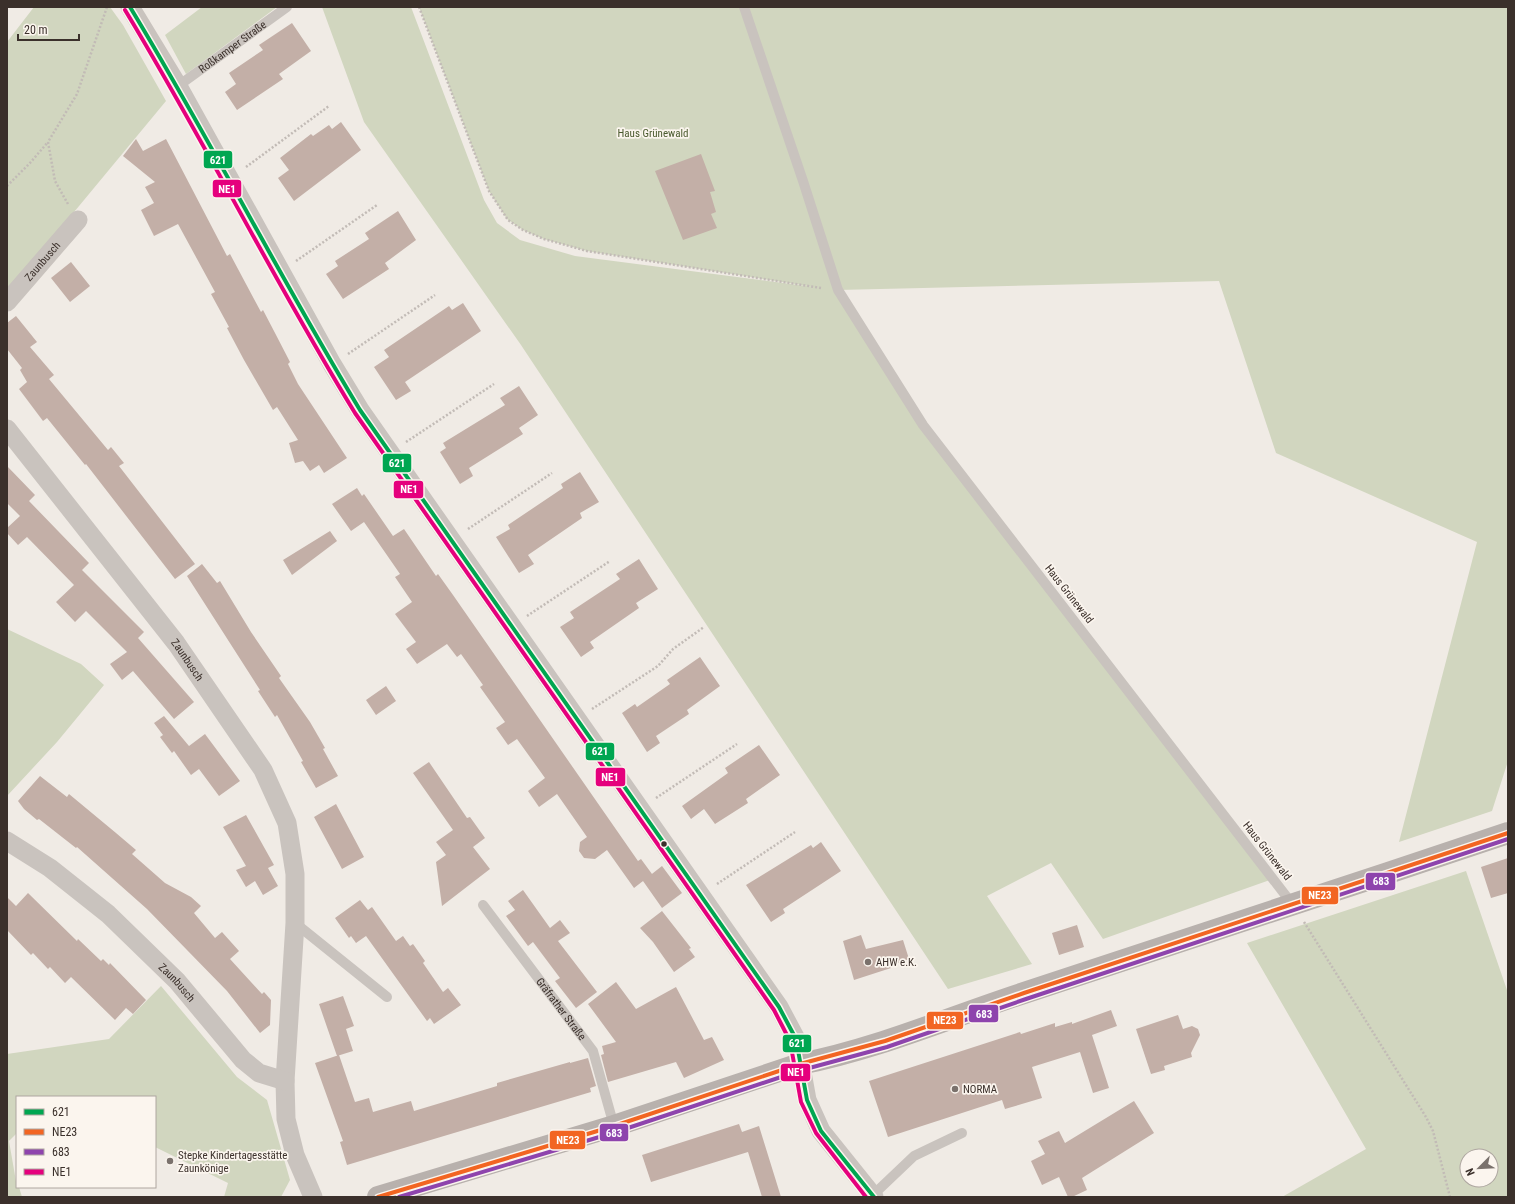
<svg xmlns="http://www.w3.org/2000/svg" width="1515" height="1204" font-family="'Roboto Condensed',sans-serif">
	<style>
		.green { fill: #d1d6bf; fill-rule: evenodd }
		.building { fill: #c3afa7 }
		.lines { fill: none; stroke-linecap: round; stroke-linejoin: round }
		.path { stroke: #c2bbb6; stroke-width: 2.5; stroke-dasharray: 2 2; stroke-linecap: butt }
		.lane { stroke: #c9c3be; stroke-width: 10 }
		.street { stroke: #c9c3be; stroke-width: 19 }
		.primary { stroke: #b8b1ad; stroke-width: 22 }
		.bus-1-casing { stroke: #fbf5ee; stroke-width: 7 }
		.bus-2-casing { stroke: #fbf5ee; stroke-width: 7 }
		.bus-3-casing { stroke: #fbf5ee; stroke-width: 7 }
		.bus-4-casing { stroke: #fbf5ee; stroke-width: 7 }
		.bus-1 { stroke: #00a651; stroke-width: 4 }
		.bus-2 { stroke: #f26522; stroke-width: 4 }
		.bus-3 { stroke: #8e44ad; stroke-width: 4 }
		.bus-4 { stroke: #e5007d; stroke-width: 4 }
		.bus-dot { fill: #3b302b; stroke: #fbf5ee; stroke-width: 1.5 }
		.poi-dot { fill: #7a716c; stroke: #fbf5ee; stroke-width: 1.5 }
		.labels { text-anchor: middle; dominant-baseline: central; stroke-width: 3.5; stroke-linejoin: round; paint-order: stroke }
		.street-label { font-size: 11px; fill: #3b302b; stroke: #fbf5ee }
		.park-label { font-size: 11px; fill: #4a5a2e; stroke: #fbf5ee }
		.poi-label { font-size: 11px; fill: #3b302b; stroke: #fbf5ee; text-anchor: start }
		.line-badge { stroke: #fbf5ee; stroke-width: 1.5 }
		.badge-label { font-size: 11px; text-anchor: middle; font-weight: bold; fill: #fff }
	</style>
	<rect width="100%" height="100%" fill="#f0ebe5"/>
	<!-- green -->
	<path class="green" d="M34,7h76l13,18 43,76 -159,192v-251z
		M202,7h75l-91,67 -21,-39z
		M322,7h89l73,193 13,23 23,17 55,16 239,31 -227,-36 -43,-12 -21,-9 -16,-11 -18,-28 -70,-184h1089v754l-16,50 -93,31 78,-300 -201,-89 -57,-172 -381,9 85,135 350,454 -170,60 -52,-76 -64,33 45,68 -84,25 -427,-644 -157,-223z
		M7,629l74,35 23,21 -47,57 -50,54z
		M1466,871l42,122v204h-226l84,-48 -119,-206zM1467,1156h24v24h-24z
		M161,986l76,91 30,23 23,80 -9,17h-57l4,-14 -73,-36v-50h-138v36l-8,8 8,46h2l3,10h-15v-143l102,-15z"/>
	<!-- building -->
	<path class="building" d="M292,23l19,28 -32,23 4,5 -46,31 -12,-18 11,-8 -7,-11 34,-23 -4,-5z
		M341,122l20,28 -67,51 -16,-23 11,-8 -9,-12 31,-24 2,2 16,-11 3,4z
		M136,139l7,12 23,-12 61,117 3,-2 31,58 2,-2 12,23 15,29 -2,2 10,20 49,74 -23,15 -5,-8 -9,6 -7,-10 -8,2 -6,-20 9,-3 -21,-33 -4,3 -29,-50 -17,-32 2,-1 -18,-33 4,-2 -37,-68 -24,12 -13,-26 13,-7 -9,-16 10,-5 -32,-26z
		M701,154l14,37 -5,1 6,20 -5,2 6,14 -34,12 -28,-69z
		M398,211l18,29 -31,23 4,6 -46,30 -17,-25 12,-8 -3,-5 34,-22 -4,-6z
		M71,262l19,24 -20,16 -19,-24z
		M463,303l18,28 -76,51 6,9 -15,9 -22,-33 15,-10 -5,-7 65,-44 3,4z
		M16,316l21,26 -7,5 24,28 -5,4 59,71 3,-3 13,16 -5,3 76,98 -20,15 -89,-115 -1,1 -38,-47 -4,3 -24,-32 8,-7 -7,-12 2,-2 -15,-19v-26z
		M519,386l19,29 -19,13 4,6 -54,34 4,8 -13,8 -20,-32 6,-4 -3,-5 62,-38 -5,-7z
		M7,466l28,29 -6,6 60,62 -7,7 62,62 -6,6 56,64 -20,17 -41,-48 -11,9 -12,-16 17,-12 -41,-41 -11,11 -19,-20 18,-17 -47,-48 -9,8 -11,-12v-5l13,-12 -13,-13z
		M580,472l19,30 -19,11 2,5 -54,37 6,9 -15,9 -23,-36 14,-8 -2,-4 55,-37 -2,-4z
		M357,488l5,8 2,-2 29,42 11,-7 32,47 2,-2 15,21 185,266 3,-2 11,15 -18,14 -27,-38 -12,9 -11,-1 -5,-7 1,-9 7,-5 -30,-43 -18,13 -11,-16 17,-13 -28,-39 -9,6 -12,-17 9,-6 -25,-35 3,-2 -22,-31 -4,3 -10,-13 -30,20 -11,-15 10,-7 -21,-28 17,-12 -17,-25 5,-3 -36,-52 -13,9 -19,-27z
		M330,531l7,10 -45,34 -9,-15z
		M639,559l19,30 -22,14 3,5 -49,34 4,6 -13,9 -21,-30 14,-9 -4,-6 50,-33 -4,-5z
		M202,564l15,19 3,-2 31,51 30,44 -2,2 31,44 15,26 -2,1 15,27 -22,12 -15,-26 2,-1 -26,-46 -2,2 -17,-26 2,-1 -73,-114z
		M700,657l20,29 -33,24 2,4 -33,22 4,7 -13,9 -25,-39 13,-9 2,3 33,-23 -3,-4z
		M386,686l10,15 -20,14 -10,-15z
		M164,716l25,30 16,-12 35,47 -21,15 -20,-27 -8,6 -17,-24 -2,2 -12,-16 3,-2 -9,-12z
		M759,745l21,30 -34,24 2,4 -33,21 -11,-15 -13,10 -9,-13 46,-33 -3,-5z
		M429,762l38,56 3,-1 15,21 -12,9 17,22 -48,37 -6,-44 10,-7 -10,-13 17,-12 -40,-57z
		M40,776l27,21 2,-3 47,39 20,17 -4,4 33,29 26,14 10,9 -7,7 21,25 7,-6 17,19 -9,8 32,35 2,-2 7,8 -1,25 -10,8 -33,-42 -80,-82 -70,-62 -1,1 -37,-29 -2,1 -13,-11 -6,-8z
		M336,804l28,53 -22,12 -28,-52z
		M246,815l28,50 -6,3 10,18 -15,9 -8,-14 -9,6 -10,-17 10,-4 -23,-39z
		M821,842l20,29 -58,38 2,4 -14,9 -25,-37 65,-40 2,3z
		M1508,858v35l-17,5 -10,-31z
		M662,866l20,27 -20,15 -19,-27z
		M523,890l27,38 10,-8 10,13 -12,8 39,51 -21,16 -21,-27 5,-3 -27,-36 -5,4 -22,-30 9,-6 -7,-9z
		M28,893l49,48 1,-2 23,22 2,-2 6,6 1,-2 36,37 -13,14 -7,-6 -11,12 -44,-43 -6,6 -15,-16 -2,2 -15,-16 -2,2 -24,-25v-33l9,9z
		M360,900l8,10 4,-3 24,34 7,-5 7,10 3,-2 12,17 -2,2 20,29 5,-4 13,17 -27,19 -4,-6 -3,3 -61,-85 -10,7 -5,-7 -2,2 -14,-20z
		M662,911l29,37 -2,1 6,8 -21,15 -21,-30 -13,-14z
		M1077,925l7,22 -25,8 -7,-22z
		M861,935l5,14 37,-9 6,19 -19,7 1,2 -37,12 -11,-39z
		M616,982l20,27 40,-22 28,53 8,-3 12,23 -40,18 -8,-16 -68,20 -7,-27 3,-1 -2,-8 14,-4 -28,-38z
		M343,996l11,30 -8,3 7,22 -16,5 -18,-52z
		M1111,1010l6,16 -25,9 17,53 -16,5 -13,-41 -48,15 10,31 -37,11 -3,-9 -114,37 -19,-56 151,-49 1,2 34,-11v4l17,-5v2z
		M1178,1015l5,14 9,-3 6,3 2,6 -9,18 1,4 -28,9 1,4 -14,4 -15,-45z
		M339,1055l16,47 14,-4 4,14 38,-11 3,10 83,-25v-3l73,-21v1l18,-5 8,28 -6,2 1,4 -244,73 -7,-23 3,-1 -28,-78z
		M1134,1101l20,32 -72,45 5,12 -15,7h-4l-9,-20 -17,8 -11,-24 14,-7 -7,-13 21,-10 6,12z
		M739,1124l3,8 17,-6 22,71h-19l-14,-45 -97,30 -9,-27z"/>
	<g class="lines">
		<!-- path -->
		<path class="path" d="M419,7l70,184 19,29 15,10 21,9 43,12 234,37
			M246,167l83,-61
			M7,186l23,-23 18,-21
			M68,204l-13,-23 -7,-39 29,-48 30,-87
			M296,261l81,-56
			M348,354l87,-59
			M406,442l88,-58
			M468,529l84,-56
			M527,616l83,-55
			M592,709l66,-43 15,-17 31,-22
			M656,798l81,-54
			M717,884l78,-52
			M1304,922l122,195 7,14 17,66"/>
		<!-- lane -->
		<g class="lane">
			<path d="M744,7l59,174 35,109 85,135 370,480"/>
			<path id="s1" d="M178,86l109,-79"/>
			<path id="s2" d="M483,905l110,146 21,75"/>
			<path d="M295,923l92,74"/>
			<path d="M873,1195l41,-39 48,-23"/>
		</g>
		<!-- street -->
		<g class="street">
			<path d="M130,7l48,79 154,278 28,46 419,597 17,32 11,61 14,31 53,66"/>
			<path id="s3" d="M7,302l71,-82"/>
			<path id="s4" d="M7,429l169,214 87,127 24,53 8,51v49l-10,158 1,38 9,36 18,42"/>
			<path id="s5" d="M7,841l43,27 58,46 69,67 66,79 16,13 26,8"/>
		</g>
		<!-- primary -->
		<path class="primary" d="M378,1197l236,-71 186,-62c77,-15 150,-47 224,-71 162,-53 323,-106 484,-160"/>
		<defs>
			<path id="bus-1" d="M130,7c80,132 150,271 230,403l419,597 17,32 11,61 14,31 53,66"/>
			<path id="bus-2" d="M378,1197l236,-71 186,-62 85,-23 139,-48 484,-160"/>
			<path id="bus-3" d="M399,1197l217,-65 186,-62 85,-23 139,-48 482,-160"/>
			<path id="bus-4" d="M125,10c80,132 149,271 230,403l419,597 16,31 11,61 15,31 50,64"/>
		</defs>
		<!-- bus-1 casing -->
		<use href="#bus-1" class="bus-1-casing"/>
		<!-- bus-2 casing -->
		<use href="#bus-2" class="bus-2-casing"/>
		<!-- bus-3 casing -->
		<use href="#bus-3" class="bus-3-casing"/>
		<!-- bus-4 casing -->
		<use href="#bus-4" class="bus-4-casing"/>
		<!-- bus-1 -->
		<use href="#bus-1" class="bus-1"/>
		<!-- bus-2 -->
		<use href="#bus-2" class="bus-2"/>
		<!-- bus-3 -->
		<use href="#bus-3" class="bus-3"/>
		<!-- bus-4 -->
		<use href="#bus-4" class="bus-4"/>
	</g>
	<!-- markers -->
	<circle class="bus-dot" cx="664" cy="844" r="3.5"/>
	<g class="poi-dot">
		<circle cx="868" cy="962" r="4"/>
		<circle cx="955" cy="1089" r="4"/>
		<circle cx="170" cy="1161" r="4"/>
	</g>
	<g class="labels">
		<!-- street labels -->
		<g class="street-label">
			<text stroke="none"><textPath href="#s1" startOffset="67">Roßkamper Straße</textPath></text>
			<text stroke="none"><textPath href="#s3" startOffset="54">Zaunbusch</textPath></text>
			<text transform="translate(1069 594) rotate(52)">Haus Grünewald</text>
			<text stroke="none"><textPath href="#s4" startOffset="293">Zaunbusch</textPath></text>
			<text transform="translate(1267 851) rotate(52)">Haus Grünewald</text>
			<text stroke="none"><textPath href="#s5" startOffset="222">Zaunbusch</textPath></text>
			<text stroke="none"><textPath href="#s2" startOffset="130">Gräfrather Straße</textPath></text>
		</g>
		<!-- park labels -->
		<g class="park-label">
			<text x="653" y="133">Haus Grünewald</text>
		</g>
		<!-- poi labels -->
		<g class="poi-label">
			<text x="876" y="962">AHW e.K.</text>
			<text x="963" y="1089">NORMA</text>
			<text x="178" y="1155">Stepke Kindertagesstätte<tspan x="178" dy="13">Zaunkönige</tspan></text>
		</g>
	</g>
	<g class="line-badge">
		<rect x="203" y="150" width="30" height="19" rx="4" fill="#00a651"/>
		<rect x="212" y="179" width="30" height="19" rx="4" fill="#e5007d"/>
		<rect x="382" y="453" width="30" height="20" rx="4" fill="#00a651"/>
		<rect x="393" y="480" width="31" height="19" rx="4" fill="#e5007d"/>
		<rect x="585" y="742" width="30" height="19" rx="4" fill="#00a651"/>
		<rect x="595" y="767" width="31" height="20" rx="4" fill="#e5007d"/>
		<rect x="1365" y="872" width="31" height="19" rx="4" fill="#8e44ad"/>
		<rect x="1301" y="886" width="38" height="19" rx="4" fill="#f26522"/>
		<rect x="968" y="1004" width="31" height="19" rx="4" fill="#8e44ad"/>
		<rect x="926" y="1011" width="38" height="19" rx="4" fill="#f26522"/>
		<rect x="782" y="1034" width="30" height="19" rx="4" fill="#00a651"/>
		<rect x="780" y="1063" width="31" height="19" rx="4" fill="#e5007d"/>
		<rect x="599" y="1123" width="30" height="19" rx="4" fill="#8e44ad"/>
		<rect x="549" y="1130" width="37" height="20" rx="4" fill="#f26522"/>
	</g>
	<g class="badge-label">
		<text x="218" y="164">621</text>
		<text x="227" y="193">NE1</text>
		<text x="397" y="467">621</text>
		<text x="409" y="493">NE1</text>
		<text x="600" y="755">621</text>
		<text x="610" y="781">NE1</text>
		<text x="1381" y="885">683</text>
		<text x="1320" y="899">NE23</text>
		<text x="984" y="1018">683</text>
		<text x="945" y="1024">NE23</text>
		<text x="797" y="1047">621</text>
		<text x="796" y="1076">NE1</text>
		<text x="614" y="1137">683</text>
		<text x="568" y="1144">NE23</text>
	</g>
	<!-- border -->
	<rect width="1515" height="1204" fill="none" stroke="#3b302b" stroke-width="16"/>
	<!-- legend -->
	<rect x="16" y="1096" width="140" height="92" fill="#fbf5ee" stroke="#aea6a0"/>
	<rect x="24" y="1109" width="20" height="6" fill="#00a651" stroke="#aea6a0"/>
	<text x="52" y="1116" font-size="12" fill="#3b302b">621</text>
	<rect x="24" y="1129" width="20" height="6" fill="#f26522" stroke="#aea6a0"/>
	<text x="52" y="1136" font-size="12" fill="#3b302b">NE23</text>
	<rect x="24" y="1149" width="20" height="6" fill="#8e44ad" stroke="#aea6a0"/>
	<text x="52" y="1156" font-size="12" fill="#3b302b">683</text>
	<rect x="24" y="1169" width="20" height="6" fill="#e5007d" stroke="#aea6a0"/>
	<text x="52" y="1176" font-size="12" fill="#3b302b">NE1</text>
	<!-- north arrow -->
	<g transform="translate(1479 1168) rotate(246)"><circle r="19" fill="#fbf5ee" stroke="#aea6a0"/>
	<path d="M0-3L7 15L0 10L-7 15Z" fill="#7a716c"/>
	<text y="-6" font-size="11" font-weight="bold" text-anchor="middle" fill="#3b302b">N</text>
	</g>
	<!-- scale -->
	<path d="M18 34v6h61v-6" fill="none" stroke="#3b302b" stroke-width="2"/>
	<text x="24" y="34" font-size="12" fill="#3b302b" stroke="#fbf5ee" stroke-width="3" paint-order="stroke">20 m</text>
</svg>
